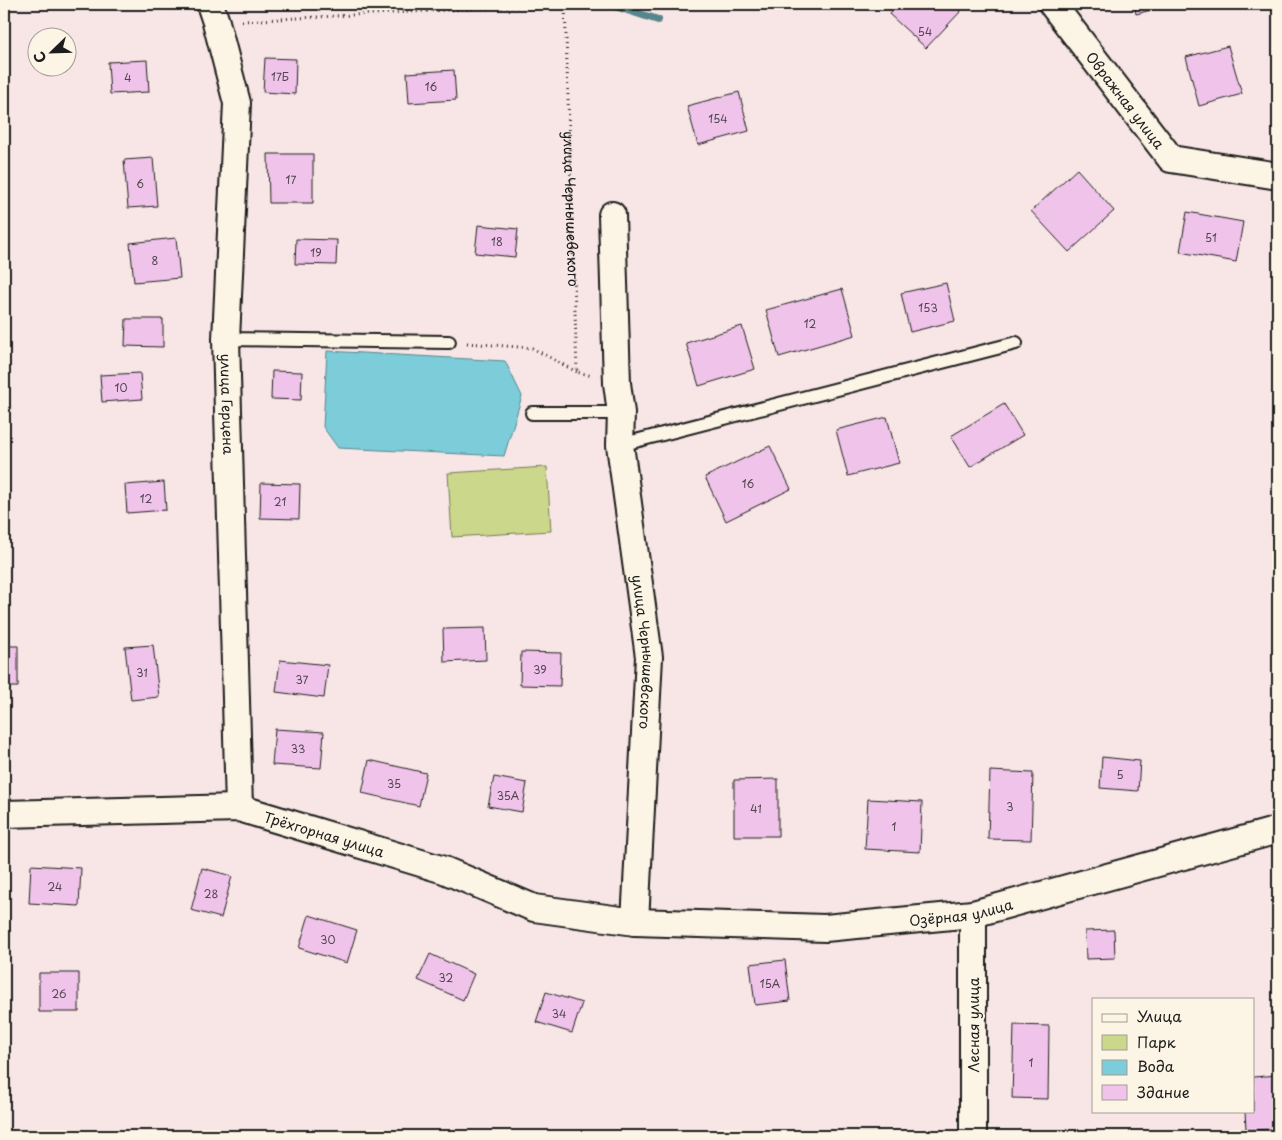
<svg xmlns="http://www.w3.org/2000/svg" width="1282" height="1140" font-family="'Playpen Sans',sans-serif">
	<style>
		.green { fill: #cbd88b; stroke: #747a54 }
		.water { fill: #7cccd9; stroke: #56868d }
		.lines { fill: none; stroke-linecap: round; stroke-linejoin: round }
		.stream { stroke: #56868d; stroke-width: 8 }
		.building { fill: #f0c4ea; stroke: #1c1c1c }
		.lane-casing { stroke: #1c1c1c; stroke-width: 16 }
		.street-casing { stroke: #1c1c1c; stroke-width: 30 }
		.path { stroke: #1c1c1c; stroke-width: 3; stroke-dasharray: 1 4; stroke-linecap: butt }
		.lane { stroke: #fcf5e5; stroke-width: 12 }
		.street { stroke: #fcf5e5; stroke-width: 26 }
		.labels { text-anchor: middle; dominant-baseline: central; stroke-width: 4; stroke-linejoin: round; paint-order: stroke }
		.number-label { font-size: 11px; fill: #514650 }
		.street-label { font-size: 14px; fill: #1c1c1c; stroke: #fcf5e5 }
	</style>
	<rect width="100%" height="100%" fill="#f8e6e6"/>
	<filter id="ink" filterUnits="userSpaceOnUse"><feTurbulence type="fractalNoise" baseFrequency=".02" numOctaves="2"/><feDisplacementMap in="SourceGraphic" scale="10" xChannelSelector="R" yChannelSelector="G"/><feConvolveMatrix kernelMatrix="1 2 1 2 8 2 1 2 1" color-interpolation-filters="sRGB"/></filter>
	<g filter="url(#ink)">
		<!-- green -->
		<path class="green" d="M547,467l4,64 -99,6 -4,-64z"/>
		<!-- water -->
		<path class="water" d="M327,351l178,10 17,35 -18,60 -166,-8 -15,-21z"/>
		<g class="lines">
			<!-- stream -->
			<path class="stream" d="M609,4l49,16"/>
		</g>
		<!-- building -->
		<path class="building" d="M898,4h56l7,7 -35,37 -37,-34z
			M1134,4h24l1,4 -23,6z
			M1228,46l14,48 -43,12 -13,-49z
			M265,58l31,1 -1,35 -32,-2z
			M147,60l2,32 -39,2 -2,-32z
			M454,70l2,30 -47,3 -2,-30z
			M739,92l10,39 -51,14 -11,-39z
			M268,154h45v49h-44z
			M153,158l4,48 -29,2 -4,-48z
			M1077,169l37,42 -45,41 -38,-41z
			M1187,212l56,10 -7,40 -56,-10z
			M478,225l40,4 -3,28 -40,-4z
			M176,238l4,40 -46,4 -4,-39z
			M296,239l41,1 -1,25 -41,-1z
			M946,283l9,38 -45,11 -9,-39z
			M842,289l13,46 -76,22 -13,-47z
			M126,319h37v28l-38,-1z
			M742,326l13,43 -56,17 -13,-43z
			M272,371l30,1 -1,28 -30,-1z
			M140,373l2,26 -40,3 -2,-27z
			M1004,404l19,31 -53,32 -19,-31z
			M887,417l12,46 -51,13 -12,-46z
			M770,446l21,43 -65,32 -21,-44z
			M164,482l2,28 -39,3 -2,-28z
			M261,483l39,1 -1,35 -39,-1z
			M485,628l1,32 -42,2 -1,-33z
			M153,645l6,52 -28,3 -6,-53z
			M4,646h14v41h-14z
			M521,652l40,1 -1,33 -40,-1z
			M280,660l48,5 -4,33 -48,-6z
			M275,729l49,3 -3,36 -49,-3z
			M1102,757l38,4 -2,30 -38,-3z
			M369,760l57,13 -7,33 -57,-13z
			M990,771l43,2 -2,67 -43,-1z
			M494,777l33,6 -5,29 -34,-6z
			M778,779v57h-44v-56z
			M868,799l54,3 -2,50 -55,-3z
			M31,865l50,3 -2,38 -50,-3z
			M202,868l30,8 -11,42 -30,-8z
			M1278,892v65h-1l-4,-64z
			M309,915l48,15 -10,33 -48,-15z
			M1114,930l1,28 -29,1 -1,-28z
			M430,954l44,20 -11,26 -45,-20z
			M785,960l5,41 -35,4 -5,-41z
			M39,973h40v39h-40z
			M546,992l36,11 -10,30 -36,-11z
			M1014,1025l35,1 -1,73 -36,-1z
			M1278,1075v54l-32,1 -1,-19h8v-34z"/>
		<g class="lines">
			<defs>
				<path id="lane" d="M226,339l223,3
					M532,413h89
					M620,445l396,-102"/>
				<g id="street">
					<path id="s2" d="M210,4l6,18 21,81 -11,236 13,469"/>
					<path id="s3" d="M1052,4l119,155 107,17"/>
					<path id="s4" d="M612,215l5,168 4,30 -1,32 29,212 -14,265"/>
					<path id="s5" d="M4,814l235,-6 205,62 90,38 101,14 190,6 148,-14 305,-84"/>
					<path d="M973,1136v-222"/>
				</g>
			</defs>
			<!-- lane casing -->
			<use href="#lane" class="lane-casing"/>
			<!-- street casing -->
			<use href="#street" class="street-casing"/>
			<!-- path -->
			<g class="path">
				<path id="s1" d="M565,4l12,368 15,4"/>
				<path d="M242,21l317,-17"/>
				<path d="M467,343l65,5 45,24"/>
			</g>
			<!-- lane -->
			<use href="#lane" class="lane"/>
			<!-- street -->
			<use href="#street" class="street"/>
		</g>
	</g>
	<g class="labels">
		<!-- number labels -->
		<g class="number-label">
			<text x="925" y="31">54</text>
			<text x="280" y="76">17Б</text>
			<text x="128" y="77">4</text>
			<text x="431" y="86">16</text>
			<text x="718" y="118">154</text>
			<text x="291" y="179">17</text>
			<text x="140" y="183">6</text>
			<text x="1211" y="237">51</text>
			<text x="497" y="241">18</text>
			<text x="316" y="252">19</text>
			<text x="155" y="260">8</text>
			<text x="928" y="307">153</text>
			<text x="810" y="323">12</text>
			<text x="121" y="387">10</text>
			<text x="748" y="483">16</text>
			<text x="146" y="498">12</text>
			<text x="280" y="501">21</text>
			<text x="540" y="669">39</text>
			<text x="142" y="672">31</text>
			<text x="302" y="679">37</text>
			<text x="298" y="748">33</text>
			<text x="1120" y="774">5</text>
			<text x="394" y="783">35</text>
			<text x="508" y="795">35А</text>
			<text x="1010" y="806">3</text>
			<text x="756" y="808">41</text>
			<text x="894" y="826">1</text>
			<text x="55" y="886">24</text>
			<text x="211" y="893">28</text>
			<text x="328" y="939">30</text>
			<text x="446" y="977">32</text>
			<text x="770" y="983">15А</text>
			<text x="59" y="993">26</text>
			<text x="559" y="1013">34</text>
			<text x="1031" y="1062">1</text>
		</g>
		<!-- street labels -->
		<g class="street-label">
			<text stroke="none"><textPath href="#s3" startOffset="121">Овражная улица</textPath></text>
			<text stroke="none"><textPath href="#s1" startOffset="205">улица Чернышевского</textPath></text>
			<text stroke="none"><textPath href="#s2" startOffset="404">улица Герцена</textPath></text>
			<text stroke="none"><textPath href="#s4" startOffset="439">улица Чернышевского</textPath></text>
			<text stroke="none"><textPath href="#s5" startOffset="324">Трёхгорная улица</textPath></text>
			<text stroke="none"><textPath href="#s5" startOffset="976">Озёрная улица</textPath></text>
			<text transform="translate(973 1025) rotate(-90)">Лесная улица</text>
		</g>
	</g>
	<!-- margin -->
	<rect width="1282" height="1140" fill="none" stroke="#fcf5e5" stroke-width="20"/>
	<rect x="10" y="10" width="1262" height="1120" fill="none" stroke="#1c1c1c" stroke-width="2" filter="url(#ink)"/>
	<!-- legend -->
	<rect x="1092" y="998" width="162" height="115" fill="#fcf5e5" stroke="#a29e95"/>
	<rect x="1102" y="1014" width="25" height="8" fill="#fcf5e5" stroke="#a29e95"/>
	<text x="1137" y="1022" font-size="15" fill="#1c1c1c">Улица</text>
	<rect x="1102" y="1035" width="25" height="15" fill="#cbd88b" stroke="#a29e95"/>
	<text x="1137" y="1048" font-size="15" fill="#1c1c1c">Парк</text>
	<rect x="1102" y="1060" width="25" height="15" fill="#7cccd9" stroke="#a29e95"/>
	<text x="1137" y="1072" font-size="15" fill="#1c1c1c">Вода</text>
	<rect x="1102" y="1085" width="25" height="15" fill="#f0c4ea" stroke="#a29e95"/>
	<text x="1137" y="1098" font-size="15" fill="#1c1c1c">Здание</text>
	<!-- north arrow -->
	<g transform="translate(52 52) rotate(247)"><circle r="24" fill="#fcf5e5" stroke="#a29e95"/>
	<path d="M0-4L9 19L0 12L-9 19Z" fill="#1c1c1c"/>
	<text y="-8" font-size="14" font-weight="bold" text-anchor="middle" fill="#1c1c1c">С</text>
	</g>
</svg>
